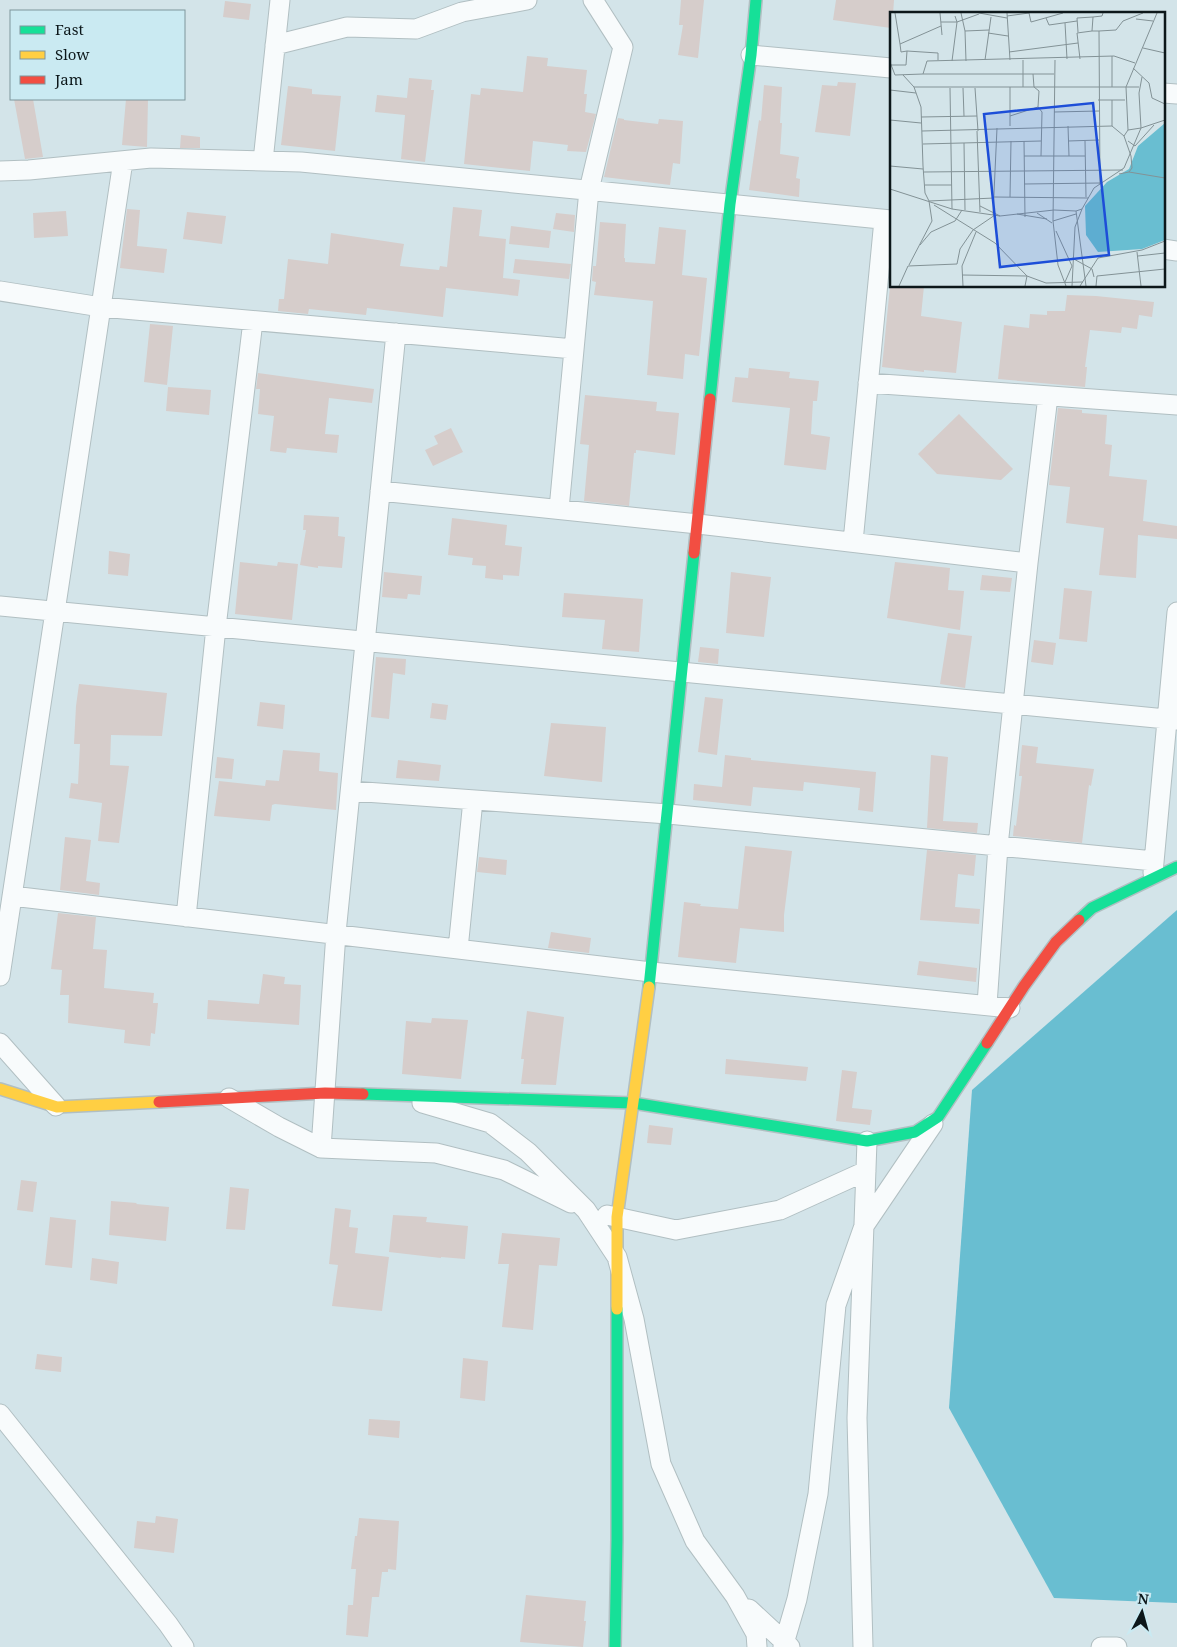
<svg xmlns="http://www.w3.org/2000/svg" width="1177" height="1647" font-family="'Noto Serif',serif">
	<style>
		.water { fill: #69bed1 }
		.building { fill: #d6cdcb }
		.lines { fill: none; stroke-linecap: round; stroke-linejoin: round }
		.street-casing { stroke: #b1bfc2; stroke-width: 21 }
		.fast-casing { stroke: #b1bfc2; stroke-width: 14 }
		.slow-casing { stroke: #b1bfc2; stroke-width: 14 }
		.jam-casing { stroke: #b1bfc2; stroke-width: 14 }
		.street { stroke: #f8fbfc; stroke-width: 19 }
		.fast { stroke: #16e098; stroke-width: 11 }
		.slow { stroke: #ffcf43; stroke-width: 11 }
		.jam { stroke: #f24e42; stroke-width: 11 }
		.inset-road { fill: none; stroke: #839296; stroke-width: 1 }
		.view { fill: #1d4ed8; fill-opacity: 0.15; stroke: #1d4ed8; stroke-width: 2.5 }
		.inset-edge { fill: none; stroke: #0c171a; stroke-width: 2.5 }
	</style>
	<rect width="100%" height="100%" fill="#d3e4e9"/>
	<!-- water -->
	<path class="water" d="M1177,910v693l-123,-5 -105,-190 23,-318z"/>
	<!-- building -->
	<path class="building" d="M681,0h23l-6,58 -20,-3 5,-30h-4z
		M836,0h58l-1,14h-2v14l-58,-8z
		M225,1l26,3 -2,16 -26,-3z
		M527,56l21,2 -1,8 40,4 -3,24h3l-2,18 11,2 -10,38 -19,-1 1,-6 -35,-4 -3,30 -66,-7 7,-70 9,1 1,-7 42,4z
		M409,78l23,2 -1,10h3l-9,72 -24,-3 4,-44 -30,-3 2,-17 30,3z
		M838,82l18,1 -6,53 -35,-4 7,-47 15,1z
		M764,85l18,2 -2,36h2l-2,31 19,3 -3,21 4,1 -1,18 -50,-7 10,-70 2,1z
		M288,86l24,3v5l29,2 -6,55 -54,-6z
		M14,99h19l10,58 -18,2z
		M126,99h22l-1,48 -25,-2z
		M618,118l6,1v1l34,4 1,-5 24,2 -3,43 -7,-1 -3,22 -66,-8z
		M181,135l19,2v11h-20z
		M453,207l29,3 -3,26 27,3 -3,39 17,2 -2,16 -72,-8 -3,29 -76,-9 -1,7 -57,-6 -1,5 -30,-3 1,-12h5l4,-40 40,5 3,-31 73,11 -4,22 39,4 1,-4 7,1z
		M127,209l13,1 -3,36 30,3 -3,24 -44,-5z
		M66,211l2,25 -34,2 -1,-25z
		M187,212l39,4 -4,28 -39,-5z
		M556,213l19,2 -1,17 -21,-3z
		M600,222l26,2 -2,34h1v4l30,2 4,-37 27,3 -4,45 25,3 -8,78 -14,-2 -2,25 -36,-4 6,-74 -59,-6 2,-13 -4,-1 1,-15h3z
		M511,226l40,5 -2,17 -40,-4z
		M515,259l56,5 -2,15 -56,-6z
		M890,286h34l-3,30 41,6 -6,51 -32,-3v2l-42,-5z
		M1067,295l29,1 58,6 -2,15 -13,-2 -2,14 -15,-2 -1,6 -31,-3 -5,37h2l-2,20 -87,-8 6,-54 25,3 1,-14 17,1v-4h18z
		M150,324l23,2 -6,59 -23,-3z
		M749,368l41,4 -1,6 30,3 -2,20h-4l-2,33 19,3 -4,33 -42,-5 6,-57 -58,-6 3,-25 13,1z
		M258,373l116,16 -2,14 -43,-5 -4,36 14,1 -2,18 -50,-5 -1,5 -16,-2 4,-35 -16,-2 2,-25h-4z
		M168,387l43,3 -2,25 -43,-4z
		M585,395l72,7 -1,9 23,2 -4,42 -39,-5v3h-2l-5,53 -45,-5 5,-56 -9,-1z
		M1058,408l24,2v3l25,2 -2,29 7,1 -3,31 38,4 -4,41 34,5v13l-39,-4 -2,43 -37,-3 5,-47 -38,-5 4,-36 -21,-2z
		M959,414l54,55 -12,11 -64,-6 -19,-20z
		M451,428l12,24 -30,14 -8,-16 13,-6 -4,-8z
		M304,515l35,2 -1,19 7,1 -3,31 -24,-2v2l-18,-3 6,-35h-3z
		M452,518l55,7 -2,20 17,2 -3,29 -16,-1v5l-18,-2 1,-12 -14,-1 1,-7 -25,-3z
		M109,551l21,3 -2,22 -20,-2z
		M240,562l37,4 1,-4 20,2 -6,56 -57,-6z
		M895,562l55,6 -2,22 16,1 -4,39 -73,-12z
		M384,572l38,4 -2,19 -12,-1 -1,5 -25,-2z
		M731,572l40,5 -7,60 -38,-4z
		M982,575l30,3 -2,14 -30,-2z
		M1064,588l28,3 -5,51 -28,-3z
		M564,593l79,6 -4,53 -37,-3 3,-29 -43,-3z
		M948,633l24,3 -7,52 -25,-4z
		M1034,640l22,3 -3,22 -22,-3z
		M700,647l19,2 -1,15 -20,-2z
		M376,657l30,2 -1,16 -12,-2 -4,46 -18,-2z
		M79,684l88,9 -5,43 -51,-1 -1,30 19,1 -10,77 -21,-2 4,-38 -33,-5 2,-15 7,1 2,-40h-6l2,-38z
		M705,697l18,2 -6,56 -19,-3z
		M260,702l25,3 -2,24 -26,-3z
		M432,703l16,2 -2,15 -16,-2z
		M551,723l55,4 -4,55 -58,-6z
		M1022,745l16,2 -2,16 58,6 -3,17 -2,-1 -7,58 -69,-7 1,-11 2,1 6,-50h-3z
		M283,750l37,3 -1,18 19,2 -2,37 -61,-6 -3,1 -2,16 -56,-5 5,-35 46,5 1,-6 13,1z
		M725,755l26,3v2l125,12 -3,40 -15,-2 2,-22 -56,-6 -1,9 -50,-4 -2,19 -58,-6 1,-16 28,3z
		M931,755l17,2 -5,64 35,2 -1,10 -50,-5z
		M217,757l17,2 -2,20 -17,-1z
		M398,760l43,5 -2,16 -43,-3z
		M65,837l26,3 -5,41 14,2 -1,12 -39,-5z
		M745,846l47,5 -8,64v17l-44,-4 -4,35 -58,-6 6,-55 17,2 -1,2 38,3z
		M927,850l49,5 -2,21 -16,-2 -3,33 25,2 -1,15 -59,-4z
		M479,857l28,3 -1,15 -29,-3z
		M58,913l38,4 -3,32 14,1 -3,38 50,5 -1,10h5l-3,31 -4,-1 -1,13 -26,-3 1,-13 -57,-7 1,-28h-9l2,-25 -11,-1z
		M551,932l40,6 -2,15 -41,-5z
		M919,961l58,7 -1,14 -59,-7z
		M263,974l22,3 -1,7 17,1 -2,40 -92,-6 1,-19 51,4z
		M527,1011l37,6 -8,68 -35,-1 3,-25h-3z
		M432,1018l36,2 -7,59 -59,-5 4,-53 25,2z
		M726,1059l82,8 -2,14 -81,-7z
		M842,1070l15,2 -5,36 20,2 -2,15 -34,-4z
		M649,1125l24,3 -2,17 -24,-2z
		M21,1180l16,2 -4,30 -16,-2z
		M230,1187l19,2 -4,41 -19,-1z
		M111,1201l26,2 -1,1 33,3 -3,34 -57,-6z
		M335,1208l16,2 -2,17 9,1 -3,25 34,4 -7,54 -50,-5 6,-41 -9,-1z
		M393,1215l34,2 -1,5 42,4 -3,33 -24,-2v1l-52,-6z
		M50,1217l26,3 -4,48 -27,-3z
		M502,1233l58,5 -3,28 -18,-1 -6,65 -31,-3 7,-63h-11z
		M92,1258l27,4 -2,22 -27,-4z
		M37,1354l25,3 -1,15 -26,-3z
		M463,1358l25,3 -3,40 -25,-3z
		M369,1419l31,2 -1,17 -31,-3z
		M156,1516l22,3 -4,34 -40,-5 3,-27 18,2z
		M359,1518l40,3 -3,49 -8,-1v3h-6l-3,25h-7l-4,40 -22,-2 2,-30h5l3,-36h-5l4,-33h2z
		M526,1595l60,6 -2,20h2l-3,26 -63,-5z"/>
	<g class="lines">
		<defs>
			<path id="street" d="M275,45l72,-18 69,2 46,-17 65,-12
				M751,55l140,13
				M1163,93l14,1
				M263,161l17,-161
				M0,171l29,-1 122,-12 150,4 590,58
				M1163,249l14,2
				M0,291l101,16 473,42
				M868,383l309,22
				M380,491l318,33 330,39
				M559,509l30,-319 34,-143 -30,-47
				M853,542l31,-322
				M0,606l1177,114
				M351,791l317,23 486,47
				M1153,873l24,-261
				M12,896l639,76 359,36
				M186,917l30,-290 37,-306
				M458,949l15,-149
				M0,976l123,-815
				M987,1005l11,-159 30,-283 20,-167
				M0,1043l56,63
				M229,1098l50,29 42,21 115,5 68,17 67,33
				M422,1103l68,20 38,29 58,58 31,47 17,62 27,145 34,77 40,55 21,38 1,13
				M321,1148l15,-215 60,-600
				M607,1215l69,15 104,-20 86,-39
				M0,1414l168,210 16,23
				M749,1609l41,38
				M783,1647l14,-48 21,-105 18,-189 28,-79 69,-102
				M863,1647l-6,-229 10,-277
				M1101,1647h16"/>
			<path id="fast" d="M710,399l20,-195 21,-149 5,-55
				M1079,920l13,-12 85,-41
				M649,987l45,-434
				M363,1094l270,9 234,38 48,-9 23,-15 49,-74
				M615,1647l2,-107v-231"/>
			<path id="slow" d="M0,1089l57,18 102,-5
				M617,1309v-92l32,-230"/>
			<path id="jam" d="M694,553l16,-154
				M987,1043l37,-57 32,-44 23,-22
				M159,1102l166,-9 38,1"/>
		</defs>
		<!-- street casing -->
		<use href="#street" class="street-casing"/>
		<!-- fast casing -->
		<use href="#fast" class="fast-casing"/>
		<!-- slow casing -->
		<use href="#slow" class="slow-casing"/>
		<!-- jam casing -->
		<use href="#jam" class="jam-casing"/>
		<!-- street -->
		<use href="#street" class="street"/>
		<!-- fast -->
		<use href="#fast" class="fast"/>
		<!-- slow -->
		<use href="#slow" class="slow"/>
		<!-- jam -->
		<use href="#jam" class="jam"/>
	</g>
	<!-- overview -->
	<g transform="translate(890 12)">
		<rect width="275" height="275" fill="#d3e4e9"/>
		<path d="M275,111v117l-23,9 -44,3 -12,-17 -1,-29 22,-24 22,-13 9,-23z" fill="#69bed1"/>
		<path class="inset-road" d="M5,1l5,31M50,1l2,22M71,1l4,18M89,1l28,5M117,1l3,47M65,4l2,6 22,-8M117,4l22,-3 2,9 32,-9M156,6l3,7 28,-4M246,7l17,2M51,10h16l-5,39M175,11l2,36M209,19l17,-1 7,-9 20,-8M188,20l-1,-14 16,-1M98,21l20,3M253,36l22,5M17,39l-6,1 -1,-8 41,-18M119,40l69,-9M222,44v31M190,47l-3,-26 15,-2M95,48l6,-43M133,48v27M165,48l-2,161 5,44 8,21M76,49l-1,-30 24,-1M0,50l5,13 28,-1 4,-13 187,-5 21,7M1,53h15l1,-14 31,2v7M243,56l16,15 3,15 13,6M33,62h131M13,63l11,12 7,20 2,59 2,27 4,8M24,75h225M120,75v39M60,76l2,121M73,76l1,28M85,76l3,43M0,78l26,3M208,88h27M222,88v26M148,95l4,5 -1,44M164,100l45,-1M120,104l28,-9 1,-16 -5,-4 -1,-13M31,105l56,-1M0,108l31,3M178,114l1,30M238,118l-2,-43 31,-74M32,119l190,-5 12,10 4,-6 13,-2 -2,-35 3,-16M87,119l3,81M234,124l7,20 1,12 -3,4M134,129l1,76M178,129l31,-1M195,129l1,56M238,129l7,5 19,-21M74,131l1,67M33,132l118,-3M134,144h61M0,154l33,3M34,160l199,-2M229,162l10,-2 36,6M134,172l76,-1M210,172l-1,-153h-7l1,-14 9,-1 1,-3M35,173h27M0,177l62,20 48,7 54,-6 22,1 6,-2 12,-21 30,-20 17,-40 24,-8M104,185l94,1M120,185l1,-56M44,193l61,38 32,33 19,7 37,-1M90,194l20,10M186,199l10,75M147,201l15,10M127,202l30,5M103,203l4,-87M163,209l23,-7M166,219l16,35 -7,16M30,233l11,-13 24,-11 7,-11M247,240l4,34M248,244l27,-3M182,246l20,11 2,8M19,253l23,-44 -3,-20 65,-3M72,263l65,1 -2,10M9,274l9,-20 49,-2 3,-15 13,-19 22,-15M73,274l-1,-20 14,-34M182,274l3,-59 7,-18M190,274l18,-28 44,-8 23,-9M206,274l1,-10 68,-7"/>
		<path class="view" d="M203,91l16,152 -109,12 -16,-153z"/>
		<rect width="275" height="275" class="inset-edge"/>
	</g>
	<!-- legend -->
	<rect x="10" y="10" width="175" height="90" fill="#caeaf2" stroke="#7e969c"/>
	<rect x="20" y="26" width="25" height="8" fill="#16e098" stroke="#7e969c"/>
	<text x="55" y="35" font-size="15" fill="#0c171a">Fast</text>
	<rect x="20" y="51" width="25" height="8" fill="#ffcf43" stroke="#7e969c"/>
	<text x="55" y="60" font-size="15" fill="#0c171a">Slow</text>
	<rect x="20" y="76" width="25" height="8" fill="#f24e42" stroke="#7e969c"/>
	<text x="55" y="85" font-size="15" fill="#0c171a">Jam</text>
	<!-- north arrow -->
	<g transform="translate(1142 1612) rotate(6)" stroke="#caeaf2" stroke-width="4" paint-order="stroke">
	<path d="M0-4L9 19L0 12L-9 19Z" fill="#0c171a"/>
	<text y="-8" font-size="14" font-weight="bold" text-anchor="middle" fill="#0c171a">N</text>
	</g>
</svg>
